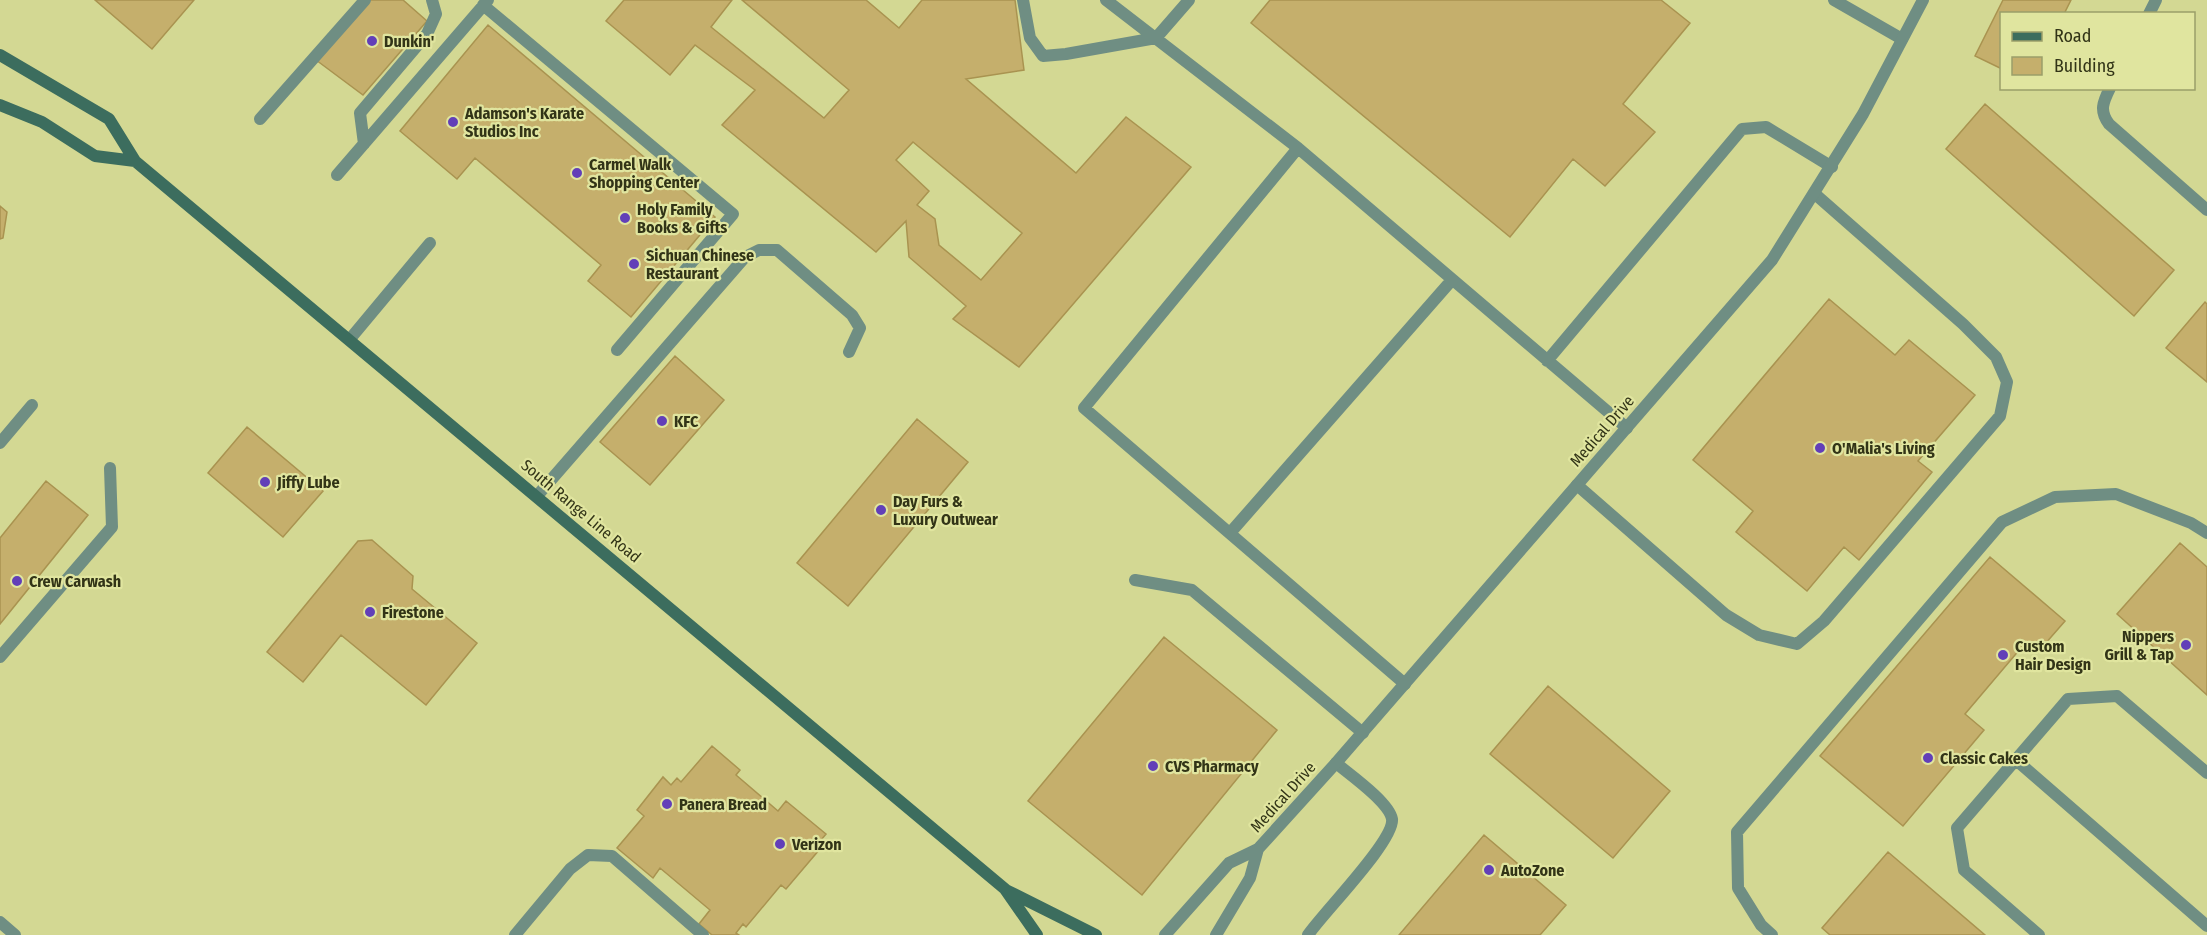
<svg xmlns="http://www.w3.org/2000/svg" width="2207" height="935" font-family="'Fira Sans Condensed',sans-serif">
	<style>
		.building { fill: #c5af6c; stroke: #a99350; stroke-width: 1.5; fill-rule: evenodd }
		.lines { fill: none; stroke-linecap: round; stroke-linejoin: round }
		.lane { stroke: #6f8e83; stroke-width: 12 }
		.street { stroke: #6f8e83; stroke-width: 12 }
		.secondary { stroke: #3c6d5e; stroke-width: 12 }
		.poi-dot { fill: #623fb8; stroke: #e0e59f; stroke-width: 2 }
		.labels { text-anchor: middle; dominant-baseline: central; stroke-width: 4.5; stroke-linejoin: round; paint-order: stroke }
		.poi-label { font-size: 16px; font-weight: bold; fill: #323417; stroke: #e0e59f; text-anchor: start }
		.street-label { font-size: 16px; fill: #323417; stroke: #e0e59f }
	</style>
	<rect width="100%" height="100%" fill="#d3d893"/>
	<!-- building -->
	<path class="building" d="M95,0h99l-42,49z
		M369,0h34l24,21 -64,74 -47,-35z
		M624,0h108l-21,27 113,91 25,-28 -107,-90h124l33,28 23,-28h93l9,70 -58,9 110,94 50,-56 65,50 -172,200 -66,-48 13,-13 -57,-49 -3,-36 -30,31 -154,-127 33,-35 -60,-45 -25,30 -64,-54zM913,142l109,91 -41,47 -42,-35 -4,-26 -18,-14 12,-14 -33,-31z
		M1270,0h391l29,23 -67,81 32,28 -50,54 -32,-27 -63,78 -259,-214z
		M2003,0h68l-7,14h-62v55l-27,-13z
		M488,25l227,192 -84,100 -43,-36 13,-16 -126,-107 -18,21 -57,-48z
		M1985,104l189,166 -40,46 -188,-167z
		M0,206l7,6 -4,26 -3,1z
		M1829,299l66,56 14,-15 66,55 -57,66 14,11 -73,88 -15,-13 -37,44 -71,-59 17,-21 -60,-51z
		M2205,302l2,2v78l-41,-34z
		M675,356l49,44 -74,85 -50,-43z
		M917,419l51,43 -120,144 -51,-43z
		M247,427l76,64 -40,46 -75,-64z
		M46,481l42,34 -88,109v-86z
		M372,540l41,36 -1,13 65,54 -51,62 -85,-70 -38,47 -36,-30 91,-111z
		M2180,543l27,24v128l-90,-81z
		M1990,557l75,64 -27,31 -12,-10 -61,72 19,16 -81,96 -83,-70z
		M1164,637l113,93 -135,165 -114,-94z
		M1548,686l122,105 -57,67 -123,-104z
		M712,746l28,24 -4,5 42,36 8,-10 40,33 -5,6 4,3 -39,46 -5,-4 -35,42 -3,-3 -7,9 3,2h-27l-13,-11 11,-14 -50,-42 -7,10 -36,-30 27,-32 -7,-6 26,-33 8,8 6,-7 4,4z
		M1484,835l82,70 -26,30h-141z
		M1888,852l97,83h-155l-8,-7z"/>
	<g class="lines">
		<!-- lane -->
		<path class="lane" d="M1023,0l7,38 13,18 23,-2 90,-16 33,-38
			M1106,0l192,148
			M1834,0l68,39
			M483,5l250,209 -116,136
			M260,119l105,-119
			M364,144l-4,-31 67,-79 9,-20 -4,-14
			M337,175l151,-175
			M350,339l80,-96
			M1547,361l195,-232 24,-2 66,40
			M0,443l32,-38
			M1577,485l149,130 33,20 38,9 27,-23 176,-205 7,-34 -11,-25 -33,-33 -148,-130
			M537,496l208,-239 14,-7h18l75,65 8,13 -11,24
			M1230,533l221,-252
			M1135,580l57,10 171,143
			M0,657l112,-130 -2,-59
			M1405,684l-321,-276 214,-260 329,280
			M2016,760l191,166
			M0,922l15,13
			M515,935l55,-66 18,-14 24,1 91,79
			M1308,935c15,-22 87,-95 84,-116 -3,-17 -43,-45 -56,-56
			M1772,935l-11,-10 -23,-37 -1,-56 265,-310 53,-25 61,-3 75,29 16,10
			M2039,935l-75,-65 -7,-42 111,-129 49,-3 90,77"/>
		<!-- street -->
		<path class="street" d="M2149,14l7,-14
			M2110,88c-7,14 -11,23 -1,36l98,86
			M1165,935l64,-72 29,-14 78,-86 436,-503 91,-146 60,-114
			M1216,935l34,-57 8,-29"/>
		<!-- secondary -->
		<path class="secondary" d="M0,55l109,64 26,42 870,728 32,46
			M0,105l42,17 53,34 40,5
			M1006,890l90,45"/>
	</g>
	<!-- markers -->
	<g class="poi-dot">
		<circle cx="372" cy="41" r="6"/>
		<circle cx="453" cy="122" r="6"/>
		<circle cx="577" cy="173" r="6"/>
		<circle cx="625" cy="218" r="6"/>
		<circle cx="634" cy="264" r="6"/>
		<circle cx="662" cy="421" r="6"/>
		<circle cx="1820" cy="448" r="6"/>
		<circle cx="265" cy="482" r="6"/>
		<circle cx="881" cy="510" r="6"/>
		<circle cx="17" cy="581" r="6"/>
		<circle cx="370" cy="612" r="6"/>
		<circle cx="2186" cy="645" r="6"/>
		<circle cx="2003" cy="655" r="6"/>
		<circle cx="1928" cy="758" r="6"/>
		<circle cx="1153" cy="766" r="6"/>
		<circle cx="667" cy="804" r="6"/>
		<circle cx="780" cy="844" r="6"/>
		<circle cx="1489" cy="870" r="6"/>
	</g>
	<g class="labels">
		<!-- poi labels -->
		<g class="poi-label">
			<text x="384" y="41">Dunkin'</text>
			<text x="465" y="113">Adamson's Karate<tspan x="465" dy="18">Studios Inc</tspan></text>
			<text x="589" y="164">Carmel Walk<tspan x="589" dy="18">Shopping Center</tspan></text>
			<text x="637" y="209">Holy Family<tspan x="637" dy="18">Books &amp; Gifts</tspan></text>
			<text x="646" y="255">Sichuan Chinese<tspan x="646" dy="18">Restaurant</tspan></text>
			<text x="674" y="421">KFC</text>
			<text x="1832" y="448">O'Malia's Living</text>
			<text x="277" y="482">Jiffy Lube</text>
			<text x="893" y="501">Day Furs &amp;<tspan x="893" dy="18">Luxury Outwear</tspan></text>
			<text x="29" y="581">Crew Carwash</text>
			<text x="382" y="612">Firestone</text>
			<text x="2174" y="636" text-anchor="end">Nippers<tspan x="2174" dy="18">Grill &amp; Tap</tspan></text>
			<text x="2015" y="646">Custom<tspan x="2015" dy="18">Hair Design</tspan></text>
			<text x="1940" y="758">Classic Cakes</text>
			<text x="1165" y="766">CVS Pharmacy</text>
			<text x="679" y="804">Panera Bread</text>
			<text x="792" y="844">Verizon</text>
			<text x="1501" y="870">AutoZone</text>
		</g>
		<!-- street labels -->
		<g class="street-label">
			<text transform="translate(1602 431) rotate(-49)">Medical Drive</text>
			<text transform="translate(581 511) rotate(40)">South Range Line Road</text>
			<text transform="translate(1283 797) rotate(-48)">Medical Drive</text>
		</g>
	</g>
	<!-- legend -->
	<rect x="2000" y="12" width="195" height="78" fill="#e0e59f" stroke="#9a9e69" stroke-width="1.5"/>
	<rect x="2012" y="32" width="30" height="9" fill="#3c6d5e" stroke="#9a9e69" stroke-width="1.5"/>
	<text x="2054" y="42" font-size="18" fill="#323417">Road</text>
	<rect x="2012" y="57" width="30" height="18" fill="#c5af6c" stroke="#9a9e69" stroke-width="1.5"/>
	<text x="2054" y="72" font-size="18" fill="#323417">Building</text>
</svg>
